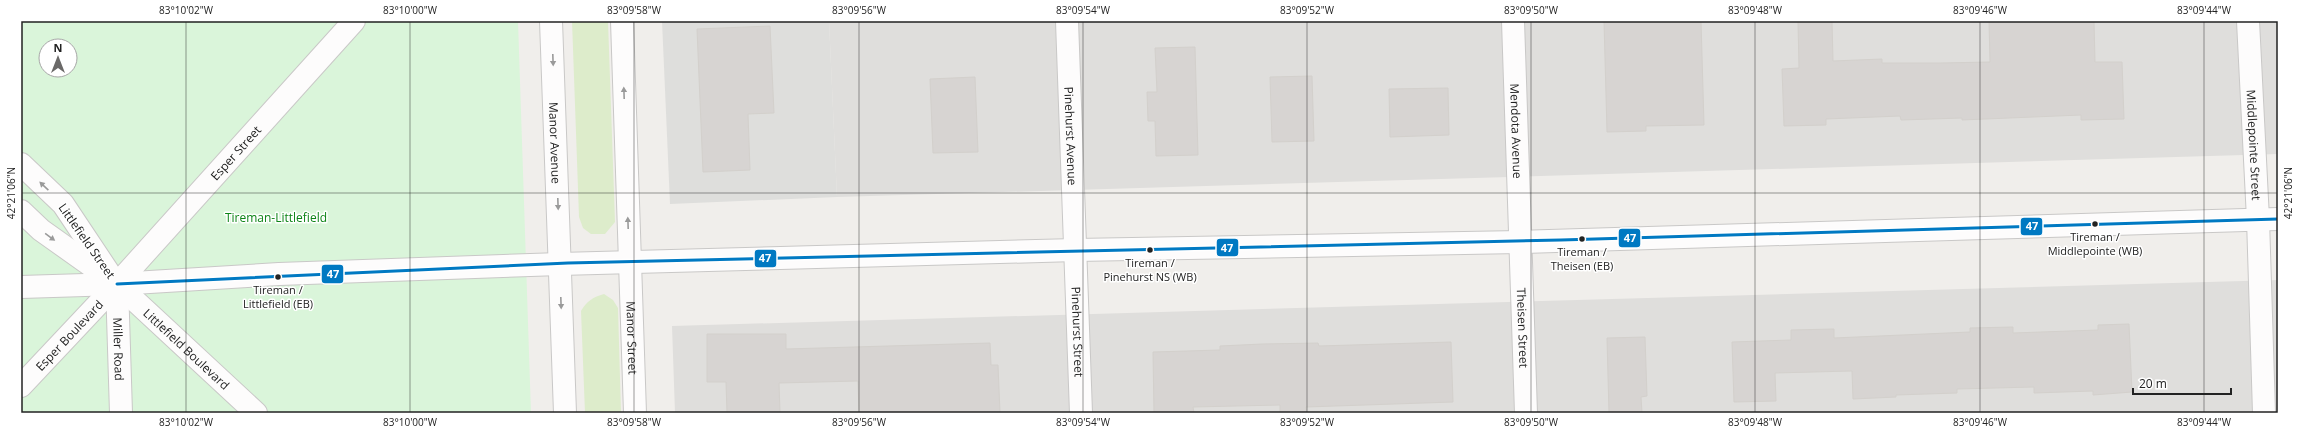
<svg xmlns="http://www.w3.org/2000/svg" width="2299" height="434" font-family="'Open Sans',sans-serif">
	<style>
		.residential { fill: #dfdedc }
		.religious { fill: #dededc }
		.grass { fill: #ddeccb }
		.park { fill: #daf5da; fill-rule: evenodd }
		.building { fill: #d7d4d2; stroke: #d3d0cc }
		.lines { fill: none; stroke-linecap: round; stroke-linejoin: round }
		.minor-casing { stroke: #c9c8c7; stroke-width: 24 }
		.minor { stroke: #fdfcfc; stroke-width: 22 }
		.bus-1-casing { stroke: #fff; stroke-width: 6 }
		.bus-1 { stroke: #0079c2; stroke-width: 3 }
		.oneway { fill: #9a9a9a }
		.ticks { fill: none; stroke: #222; stroke-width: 1; stroke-opacity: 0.45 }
		.bus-dot { fill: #222; stroke: #fff; stroke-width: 1.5 }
		.labels { text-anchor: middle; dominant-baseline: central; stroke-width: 3; stroke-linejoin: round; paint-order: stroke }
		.bus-label { font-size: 11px; fill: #222; stroke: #fff }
		.street-label { font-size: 12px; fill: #222; stroke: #fff }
		.park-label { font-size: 12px; fill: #0c8416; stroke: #fff }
		.line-badge { stroke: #fff; stroke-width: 1.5 }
		.badge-label { font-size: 11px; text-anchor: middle; font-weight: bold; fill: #fff }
		.neatline { fill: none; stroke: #222; stroke-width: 1.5 }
		.ticks-label { font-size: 10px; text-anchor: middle; fill: #222 }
	</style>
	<rect width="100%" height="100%" fill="#f0eeeb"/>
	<!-- residential -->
	<path class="residential" d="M829,21h1449v133l-1441,43z
		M2278,280v133h-1603l-3,-87z"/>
	<!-- religious -->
	<path class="religious" d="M662,21h167l8,176 -167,7z"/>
	<!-- grass -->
	<path class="grass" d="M572,21h36l7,201 -10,12h-14l-8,-6 -4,-11z
		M604,294l9,6 5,8 3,105h-36l-4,-102c6,-10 12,-14 23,-17z"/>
	<!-- park -->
	<path class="park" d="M21,21h497l13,392h-510zM46,46h24v24h-24z"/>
	<!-- building -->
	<path class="building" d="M1604,21h97l3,104 -58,1v5l-39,1z
		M1798,21h34l1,40 49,-2v4h59l49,-1 -1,-41h105l1,41h27l2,57 -43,1v-5l-119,5v-2l-61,2 -1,-4 -74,3v6l-42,1 -2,-57 17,-1z
		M770,26l4,87 -26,1 2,56 -47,2 -6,-143z
		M1195,47l3,108 -42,1 -1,-35h-7l-1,-29h10l-2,-44z
		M1312,76l2,65 -42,1 -2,-65z
		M975,77l3,75 -45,1 -3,-74z
		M1448,88l1,47 -59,2 -1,-48z
		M2129,324l3,68 -39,3v-4l-59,2v-6l-77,2v4l-61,2v2l-43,2 -1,-28 -77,2 1,28 -42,1 -2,-60 59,-2v-10l43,-1v9l136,-6v-4l43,-1v6l85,-3v-5z
		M707,334h79v15l204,-6 1,22h7l2,48h-141l-1,-32 -79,2 1,30h-53l-1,-31h-19z
		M1645,337l2,59 -6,1 1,16h-33l-2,-75z
		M1451,342l2,60 -147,5 1,6h-27v-8l-87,2 1,6h-40l-1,-61 67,-2v-4l42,-2 56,-1 1,3z"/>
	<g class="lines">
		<defs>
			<g id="minor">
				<path id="s1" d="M551,21l14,392"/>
				<path id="s2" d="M622,21l13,392"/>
				<path id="s3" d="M1067,21l14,392"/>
				<path id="s4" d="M1513,21l13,392"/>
				<path id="s5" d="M2248,21l10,198 6,194"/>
				<path d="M21,164l42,40 46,69"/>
				<path id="s6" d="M21,211l20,19 76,54 139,129"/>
				<path id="s7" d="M117,284l4,129"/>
				<path d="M21,287l96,-3 162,-10 281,-10 516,-14 444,-8 758,-23"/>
				<path id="s8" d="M21,386l96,-102 237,-263"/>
			</g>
		</defs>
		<!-- minor casing -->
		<use href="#minor" class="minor-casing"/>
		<!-- minor -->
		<use href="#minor" class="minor"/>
		<defs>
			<path id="bus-1" d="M117,284l451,-21 993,-23 717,-21"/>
		</defs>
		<!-- bus-1 casing -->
		<use href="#bus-1" class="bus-1-casing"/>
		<!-- bus-1 -->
		<use href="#bus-1" class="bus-1"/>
	</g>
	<!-- one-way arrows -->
	<defs><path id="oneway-solid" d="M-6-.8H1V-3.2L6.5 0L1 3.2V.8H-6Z"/></defs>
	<g class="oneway">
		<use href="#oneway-solid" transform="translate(553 60) rotate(88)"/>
		<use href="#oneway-solid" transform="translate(624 93) rotate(-92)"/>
		<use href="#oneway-solid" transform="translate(44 186) rotate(-137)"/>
		<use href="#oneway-solid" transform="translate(558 204) rotate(88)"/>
		<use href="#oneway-solid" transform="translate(628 223) rotate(-92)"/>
		<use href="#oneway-solid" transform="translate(50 237) rotate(36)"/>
		<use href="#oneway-solid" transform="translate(561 303) rotate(88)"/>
	</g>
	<!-- ticks -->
	<path class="ticks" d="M186,21v392M410,21v392M634,21v392M859,21v392M1083,21v392M1307,21v392M1531,21v392M1755,21v392M1980,21v392M2204,21v392M21,193h2257"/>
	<!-- markers -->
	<g class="bus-dot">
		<circle cx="2095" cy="224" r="3.5"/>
		<circle cx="1582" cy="239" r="3.5"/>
		<circle cx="1150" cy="250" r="3.5"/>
		<circle cx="278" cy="277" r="3.5"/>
	</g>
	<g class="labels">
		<!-- bus labels -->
		<g class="bus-label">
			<text x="2095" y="236">Tireman /<tspan x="2095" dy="14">Middlepointe (WB)</tspan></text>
			<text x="1582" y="251">Tireman /<tspan x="1582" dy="14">Theisen (EB)</tspan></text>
			<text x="1150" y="262">Tireman /<tspan x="1150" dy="14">Pinehurst NS (WB)</tspan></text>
			<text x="278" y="289">Tireman /<tspan x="278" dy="14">Littlefield (EB)</tspan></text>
		</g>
		<!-- street labels -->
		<g class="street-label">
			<text stroke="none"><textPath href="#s4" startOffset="110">Mendota Avenue</textPath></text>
			<text stroke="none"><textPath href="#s3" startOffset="115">Pinehurst Avenue</textPath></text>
			<text stroke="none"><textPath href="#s1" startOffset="122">Manor Avenue</textPath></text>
			<text stroke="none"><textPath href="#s5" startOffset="124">Middlepointe Street</textPath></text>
			<text stroke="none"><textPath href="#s8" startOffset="317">Esper Street</textPath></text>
			<text transform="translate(87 241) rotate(55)">Littlefield Street</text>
			<text stroke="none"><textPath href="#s4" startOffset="307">Theisen Street</textPath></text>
			<text stroke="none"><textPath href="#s3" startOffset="311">Pinehurst Street</textPath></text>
			<text stroke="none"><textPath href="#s8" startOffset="70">Esper Boulevard</textPath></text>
			<text stroke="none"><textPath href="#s2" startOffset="317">Manor Street</textPath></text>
			<text stroke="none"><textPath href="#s7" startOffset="65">Miller Road</textPath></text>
			<text stroke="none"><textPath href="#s6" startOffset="216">Littlefield Boulevard</textPath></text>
		</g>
		<!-- park labels -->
		<g class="park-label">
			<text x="276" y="217">Tireman-Littlefield</text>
		</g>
	</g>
	<g class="line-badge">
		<rect x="2020" y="217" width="23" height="19" rx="4" fill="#0079c2"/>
		<rect x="1618" y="228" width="23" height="20" rx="4" fill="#0079c2"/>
		<rect x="1216" y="238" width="23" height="19" rx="4" fill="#0079c2"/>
		<rect x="754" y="249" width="23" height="19" rx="4" fill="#0079c2"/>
		<rect x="321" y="264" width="23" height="20" rx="4" fill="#0079c2"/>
	</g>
	<g class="badge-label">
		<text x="2032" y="230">47</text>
		<text x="1630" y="242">47</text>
		<text x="1227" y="252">47</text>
		<text x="765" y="262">47</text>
		<text x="333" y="278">47</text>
	</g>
	<!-- border -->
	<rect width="2299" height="434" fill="none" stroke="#ffffff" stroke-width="44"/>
	<!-- north arrow -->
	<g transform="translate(58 58)"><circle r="19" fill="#ffffff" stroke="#a7a7a7"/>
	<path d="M0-3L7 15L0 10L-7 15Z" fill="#6a6968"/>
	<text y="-6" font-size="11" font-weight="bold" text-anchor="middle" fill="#222222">N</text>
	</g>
	<!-- scale -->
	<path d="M2133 388v6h98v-6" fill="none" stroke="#222222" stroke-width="2"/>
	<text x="2139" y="388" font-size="12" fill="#222222" stroke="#ffffff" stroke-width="3" paint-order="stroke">20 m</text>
	<rect x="22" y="22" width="2255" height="390" class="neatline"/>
	<g class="ticks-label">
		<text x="186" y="14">83°10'02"W</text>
		<text x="410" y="14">83°10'00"W</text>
		<text x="634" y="14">83°09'58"W</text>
		<text x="859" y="14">83°09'56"W</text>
		<text x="1083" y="14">83°09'54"W</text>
		<text x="1307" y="14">83°09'52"W</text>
		<text x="1531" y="14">83°09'50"W</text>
		<text x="1755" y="14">83°09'48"W</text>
		<text x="1980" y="14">83°09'46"W</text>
		<text x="2204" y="14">83°09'44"W</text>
		<text transform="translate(11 193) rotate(-90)" y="4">42°21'06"N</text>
		<text transform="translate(2288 193) rotate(-90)" y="4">42°21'06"N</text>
		<text x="186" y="426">83°10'02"W</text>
		<text x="410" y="426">83°10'00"W</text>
		<text x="634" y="426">83°09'58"W</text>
		<text x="859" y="426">83°09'56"W</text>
		<text x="1083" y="426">83°09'54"W</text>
		<text x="1307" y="426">83°09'52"W</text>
		<text x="1531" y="426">83°09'50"W</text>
		<text x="1755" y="426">83°09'48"W</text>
		<text x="1980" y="426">83°09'46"W</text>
		<text x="2204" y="426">83°09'44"W</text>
	</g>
</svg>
